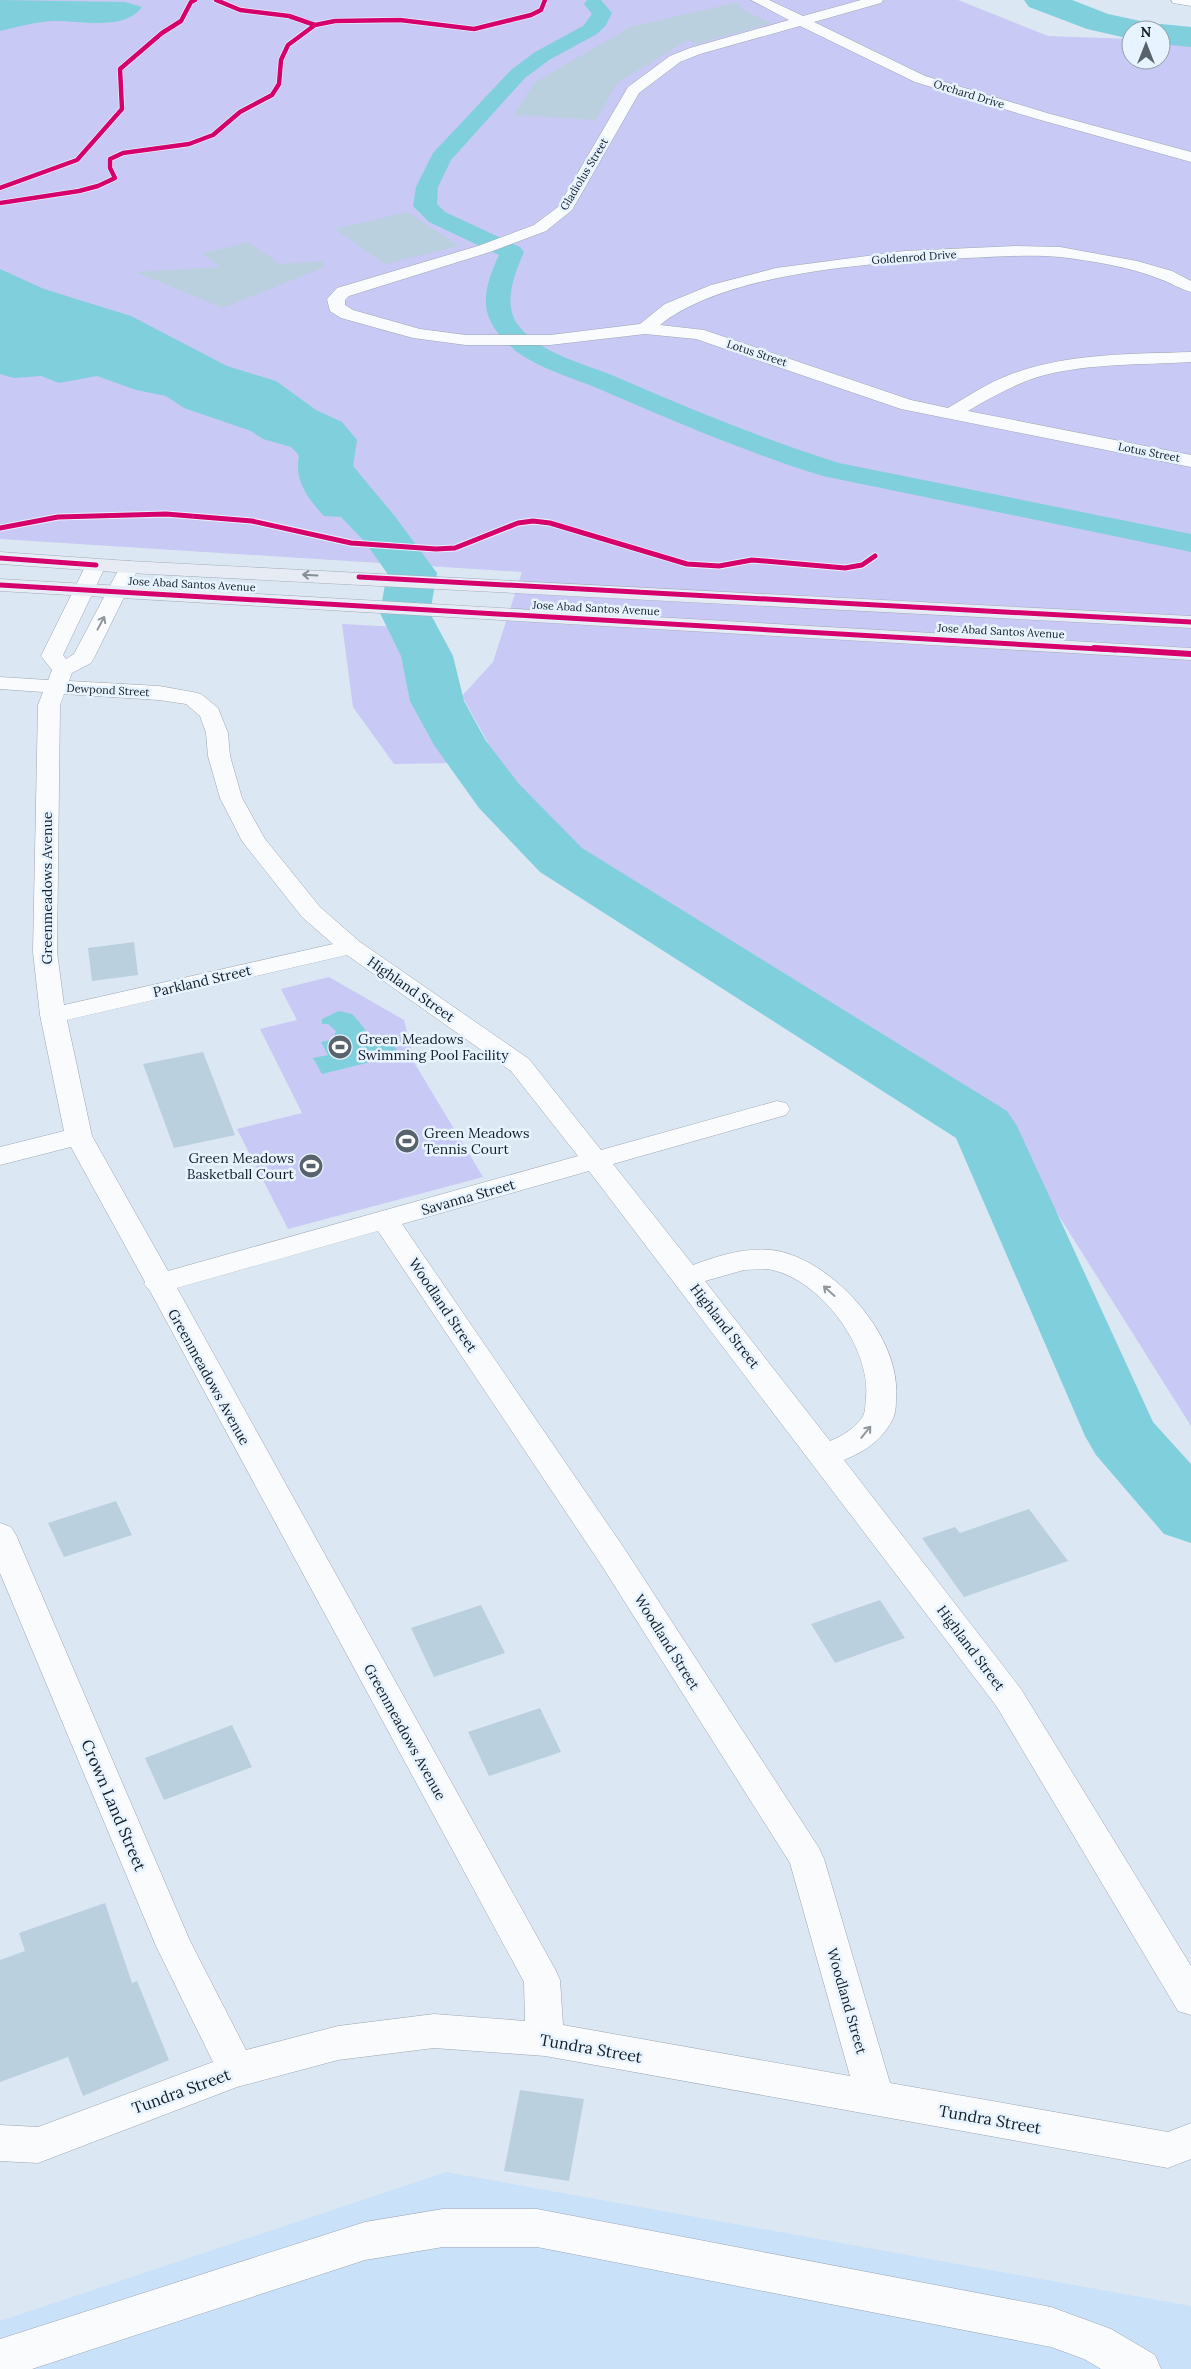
<svg xmlns="http://www.w3.org/2000/svg" width="1191" height="2369" font-family="Lora,serif">
	<style>
		.built { fill: #c9e2fa }
		.green { fill: #c8c9f4 }
		.water { fill: #80cfdd }
		.lines { fill: none; stroke-linecap: round; stroke-linejoin: round }
		.canal { fill: #80cfdd; fill-rule: evenodd }
		.river { fill: #80cfdd; fill-rule: evenodd }
		.building { fill: #bad0de }
		.minor-casing { stroke: #9ca6b0; stroke-width: 1 }
		.major-casing { stroke: #a2acbd; stroke-width: 1 }
		.minor { fill: #fafbfd; fill-rule: evenodd }
		.major { fill: #e7ebf3; fill-rule: evenodd }
		.cycleway-far2-casing { stroke: #e7f3fe; stroke-width: 6 }
		.cycleway-far1-casing { stroke: #e7f3fe; stroke-width: 7 }
		.cycleway-casing { stroke: #e7f3fe; stroke-width: 9 }
		.cycleway-far2 { stroke: #d6006c; stroke-width: 4.5 }
		.cycleway-far1 { stroke: #d6006c; stroke-width: 5 }
		.cycleway { stroke: #d6006c; stroke-width: 6 }
		.oneway { stroke: #878e97 }
		.oneway2 { stroke: #92979c }
		.labels { text-anchor: middle; dominant-baseline: central; stroke-width: 5; stroke-linejoin: round; paint-order: stroke }
		.far-street-label { font-size: 11px; fill: #121c26; stroke: #e7f3fe }
		.street-label { font-size: 14px; fill: #121c26; stroke: #e7f3fe }
		.poi-label { font-size: 14px; fill: #121c26; stroke: #e7f3fe; text-anchor: start }
		.near-street-label { font-size: 16px; fill: #121c26; stroke: #e7f3fe }
	</style>
	<rect width="100%" height="100%" fill="#dbe7f3"/>
	<!-- built -->
	<path class="built" d="M446,2172l745,134v63h-1191v-48z"/>
	<!-- green -->
	<path class="green" d="M0,0h958l90,36 83,3v21h30v-20l30,1v1385l-193,-307 -421,-272 -75,-79 -40,-72 31,-34 29,-90 -522,-33z
		M342,624l57,3 60,136 -65,1 -41,-57z
		M329,977l75,43 11,44 68,113 -195,52 -51,-100 65,-16 -42,-84 37,-9 -16,-31z"/>
	<!-- water -->
	<path class="water" d="M0,0l125,2 17,5c-19,25 -62,13 -89,14 -18,1 -36,6 -53,10z
		M0,269l44,20 87,27 96,50 49,15 40,29 26,12 15,18 -4,26 45,54 -74,-4c-17,-18 -30,-36 -25,-61l-8,-8 -28,-8 -12,-8 -67,-23 -18,-12 -30,-6 -39,-14 -38,7 -18,-7 -27,2 -14,-4z
		M339,1011l13,3c8,8 15,18 21,29l18,-5 8,17 -77,19 -9,-16 15,-3 -7,-13c7,-1 13,-3 15,-11l-8,-7h-6v-5z"/>
	<g class="lines">
		<!-- canal -->
		<path class="canal" d="M587,0h14l11,13 -6,12 -9,9 -48,26 -24,18 -74,82 -13,27 -1,17 8,8 75,35 4,5c-9,21 -22,51 -6,73 22,29 65,38 96,51 74,32 148,63 225,87l352,71v18l-368,-76c-78,-24 -152,-56 -226,-88 -27,-11 -56,-19 -80,-36 -11,-9 -21,-19 -27,-32 -10,-21 0,-45 9,-65l-70,-33 -16,-16 3,-19 17,-34 78,-83 24,-18 48,-26 9,-12 -8,-10z"/>
		<!-- river -->
		<path class="river" d="M1024,0h48l36,14 42,9 2,3 9,-2 30,3v20l-30,-3v-14h-30v9l-44,-10 -58,-22z
			M316,428l16,4 23,44 44,46 38,51 -7,40 23,43 11,45 22,40 33,43 63,64 425,263 10,15 136,296 38,42v79l-27,-9 -68,-79 -11,-19 -129,-298 -416,-266 -61,-64 -45,-63 -24,-44 -9,-45 -21,-43 7,-40 -22,-31 -48,-50 -7,-10 -17,-40 7,-10z"/>
	</g>
	<!-- building -->
	<path class="building" d="M739,2l2,5 -2,1 32,15 -74,21 -9,-4 -71,43 -21,37 -82,-5 20,-32 96,-56z
		M408,212l51,34 -74,18 -50,-35z
		M248,242l32,22 43,-3 2,6 -102,41 -87,-36 85,-5 -19,-13z
		M134,942l4,33 -46,6 -4,-33z
		M203,1052l32,83 -61,13 -31,-84z
		M116,1501l16,34 -68,22 -16,-34z
		M1029,1509l39,52 -104,36 -42,-59 33,-11 5,6z
		M880,1600l25,38 -70,25 -24,-39z
		M481,1605l24,48 -71,24 -23,-49z
		M540,1708l21,44 -72,24 -21,-44z
		M232,1725l20,42 -88,33 -19,-42z
		M105,1903l27,80 5,-2 32,79 -86,36 -15,-39 -68,25v-122l25,-9 -6,-18z
		M520,2090l64,9 -15,82 -65,-10z"/>
	<g class="lines">
		<defs>
			<path id="minor" d="M751,0h18l34,16 58,-16h22l-2,3 -67,19 111,54 122,37 144,39v10l-154,-43 -122,-37 -115,-56 -100,28 -20,8 -41,31 -67,117 -26,21 -56,21 -141,44 -4,4v5l8,5 67,19 46,6h84l90,-11 25,-20 46,-19 65,-17 129,-17 110,-5 45,1 77,14 35,10 19,10v11c-11,-3 -20,-9 -31,-13 -30,-12 -67,-18 -100,-22 -31,-3 -63,0 -94,1 -85,4 -239,13 -306,67l44,5 207,70 37,8c20,-12 40,-25 61,-33 58,-22 121,-21 182,-23v10c-49,3 -102,1 -150,14 -26,8 -50,21 -73,35l223,44v12l-290,-58 -205,-70 -51,-5 -95,11h-84l-53,-7 -72,-20 -11,-7 -3,-12 10,-11 141,-42 56,-21 24,-18 70,-120 42,-31 20,-8 99,-28z
				M1171,0h20v6l-18,-3z
				M96,559l7,2 3,4 -43,90 3,4 8,-5 48,-91 7,-2 7,2 3,4 -45,91 -3,5 -19,10 -3,8 90,5 34,6 8,2 17,14 10,25 2,23 12,42 23,41 55,68 40,35 169,117 72,91 176,-49 9,2 4,6 -4,6 -173,49 80,101c27,-10 56,-19 85,-14 58,12 123,87 118,146 0,6 0,13 -2,19 -10,23 -28,35 -50,44l177,229 170,277v49l-13,-4 -181,-304 -408,-536 -187,53 222,324 195,300 5,11 66,224 278,49 23,-9v36l-23,9 -623,-112 -111,-8 -96,12 -101,27 -199,76 -38,-2v-36l38,2 175,-65 -57,-116 -156,-373v-50l11,4 5,8 174,406 56,109 92,-24 96,-12 91,7 -1,-39 -374,-691 -6,-7 1,-2 -74,-135 -71,18v-18l64,-16 -24,-116 -7,-63 5,-247 5,-13 -43,-3v-12l48,3 4,-10 -11,-14 45,-91 3,-4zM64,694l95,6 27,4 14,12 6,17 2,23 12,42 22,43 60,76 31,27 -269,61 -7,-53 3,-247zM347,955l164,116 67,85 -410,115 -76,-135 -25,-116zM378,1231l224,335 188,297 60,213 -287,-51 -3,-45 -5,-11 -378,-681zM767,1269c51,7 104,78 99,128 -1,6 0,14 -3,19 -7,12 -21,20 -33,25l-125,-160 39,-11z
				M443,2209h94l514,98 60,22 44,26 6,14h-60l-17,-10 -33,-12 -514,-100h-94l-78,13 -333,109h-32v-30l365,-117z"/>
			<path id="major" d="M0,552l129,9 1062,55v12l-1062,-55 -129,-9z
				M0,579l1191,69v12l-1191,-69z"/>
		</defs>
		<!-- minor casing -->
		<use href="#minor" class="minor-casing"/>
		<!-- major casing -->
		<use href="#major" class="major-casing"/>
		<!-- minor -->
		<use href="#minor" class="minor"/>
		<!-- major -->
		<use href="#major" class="major"/>
		<defs>
			<path id="cycleway-far2" d="M216,0l24,10 49,6 26,9
				M0,188l77,-28 45,-51 -2,-40 42,-36 19,-12 10,-19 4,-2
				M0,203l79,-12 19,-5 17,-8 -5,-10v-9l13,-6 66,-9 24,-9 27,-23 32,-17 7,-11 2,-24 7,-15 27,-20 20,-4 65,-1 74,9 57,-14 10,-5 4,-10"/>
			<path id="cycleway-far1" d="M0,528l58,-11 108,-3 86,7 99,22 85,6 19,-1 63,-25 15,-2 17,2 137,41 32,2 33,-6 93,8 17,-3 13,-9
				M0,558l96,7
				M359,577l832,45
				M0,585l1116,65"/>
			<path id="cycleway" d="M1094,648l97,6"/>
		</defs>
		<!-- cycleway-far2 casing -->
		<use href="#cycleway-far2" class="cycleway-far2-casing"/>
		<!-- cycleway-far1 casing -->
		<use href="#cycleway-far1" class="cycleway-far1-casing"/>
		<!-- cycleway casing -->
		<use href="#cycleway" class="cycleway-casing"/>
		<!-- cycleway-far2 -->
		<use href="#cycleway-far2" class="cycleway-far2"/>
		<!-- cycleway-far1 -->
		<use href="#cycleway-far1" class="cycleway-far1"/>
		<!-- cycleway -->
		<use href="#cycleway" class="cycleway"/>
	</g>
	<!-- one-way arrows -->
	<defs><path id="oneway-shaft" d="M-6 0H5M1.5-3L5.5 0L1.5 3" fill="none" stroke-width="1.6" stroke-linecap="round" stroke-linejoin="round" transform="scale(1.25)"/></defs>
	<use class="oneway" href="#oneway-shaft" transform="translate(310 575) rotate(-177)"/>
	<g class="oneway2">
		<use href="#oneway-shaft" transform="translate(101 623) rotate(-62)"/>
		<use href="#oneway-shaft" transform="translate(829 1291) rotate(-138)"/>
		<use href="#oneway-shaft" transform="translate(866 1432) rotate(-51)"/>
	</g>
	<!-- icons -->
	<defs>
		<symbol id="stadium-disc" viewBox="-11 -11 22 22"><circle r="9.5" fill="#58636e" stroke="#e7f3fe"/><path d="M0-5a6.5 5 0 1 0 0 10a6.5 5 0 1 0 0-10ZM-3.5-1.8h7v3.6h-7Z" fill="#fff"/></symbol>
	</defs>
	<g fill-rule="evenodd">
		<use href="#stadium-disc" x="326" y="1033" width="28" height="28"/>
		<use href="#stadium-disc" x="393" y="1127" width="28" height="28"/>
		<use href="#stadium-disc" x="297" y="1152" width="28" height="28"/>
	</g>
	<g class="labels">
		<!-- far-street labels -->
		<g class="far-street-label">
			<text transform="translate(969 94) rotate(17)">Orchard Drive</text>
			<text transform="translate(584 174) rotate(-59)">Gladiolus Street</text>
			<text transform="translate(914 257) rotate(-4)">Goldenrod Drive</text>
			<text transform="translate(757 353) rotate(18)">Lotus Street</text>
			<text transform="translate(1149 452) rotate(11)">Lotus Street</text>
			<text transform="translate(192 584) rotate(3)">Jose Abad Santos Avenue</text>
			<text transform="translate(596 608) rotate(3)">Jose Abad Santos Avenue</text>
			<text transform="translate(1001 631) rotate(3)">Jose Abad Santos Avenue</text>
			<text transform="translate(108 690) rotate(3)">Dewpond Street</text>
		</g>
		<!-- street labels -->
		<g class="street-label">
			<text transform="translate(47 888) rotate(-90)">Greenmeadows Avenue</text>
			<text transform="translate(202 981) rotate(-13)">Parkland Street</text>
			<text transform="translate(411 989) rotate(35)">Highland Street</text>
			<text transform="translate(468 1197) rotate(-16)">Savanna Street</text>
			<text transform="translate(443 1305) rotate(56)">Woodland Street</text>
			<text transform="translate(725 1326) rotate(52)">Highland Street</text>
			<text transform="translate(209 1377) rotate(61)">Greenmeadows Avenue</text>
			<text transform="translate(667 1642) rotate(58)">Woodland Street</text>
			<text transform="translate(971 1648) rotate(53)">Highland Street</text>
			<text transform="translate(405 1732) rotate(61)">Greenmeadows Avenue</text>
			<text transform="translate(847 2001) rotate(74)">Woodland Street</text>
		</g>
		<!-- poi labels -->
		<g class="poi-label">
			<text x="358" y="1039">Green Meadows<tspan x="358" dy="16">Swimming Pool Facility</tspan></text>
			<text x="424" y="1133">Green Meadows<tspan x="424" dy="16">Tennis Court</tspan></text>
			<text x="294" y="1158" text-anchor="end">Green Meadows<tspan x="294" dy="16">Basketball Court</tspan></text>
		</g>
		<!-- near-street labels -->
		<g class="near-street-label">
			<text transform="translate(114 1805) rotate(67)">Crown Land Street</text>
			<text transform="translate(591 2048) rotate(10)">Tundra Street</text>
			<text transform="translate(181 2091) rotate(-20)">Tundra Street</text>
			<text transform="translate(990 2119) rotate(10)">Tundra Street</text>
		</g>
	</g>
	<!-- north arrow -->
	<g transform="translate(1146 45)"><circle r="24" fill="#e7f3fe" stroke="#929da8"/>
	<path d="M0-4L9 19L0 12L-9 19Z" fill="#58636e"/>
	<text y="-8" font-size="14" font-weight="bold" text-anchor="middle" fill="#121c26">N</text>
	</g>
</svg>
